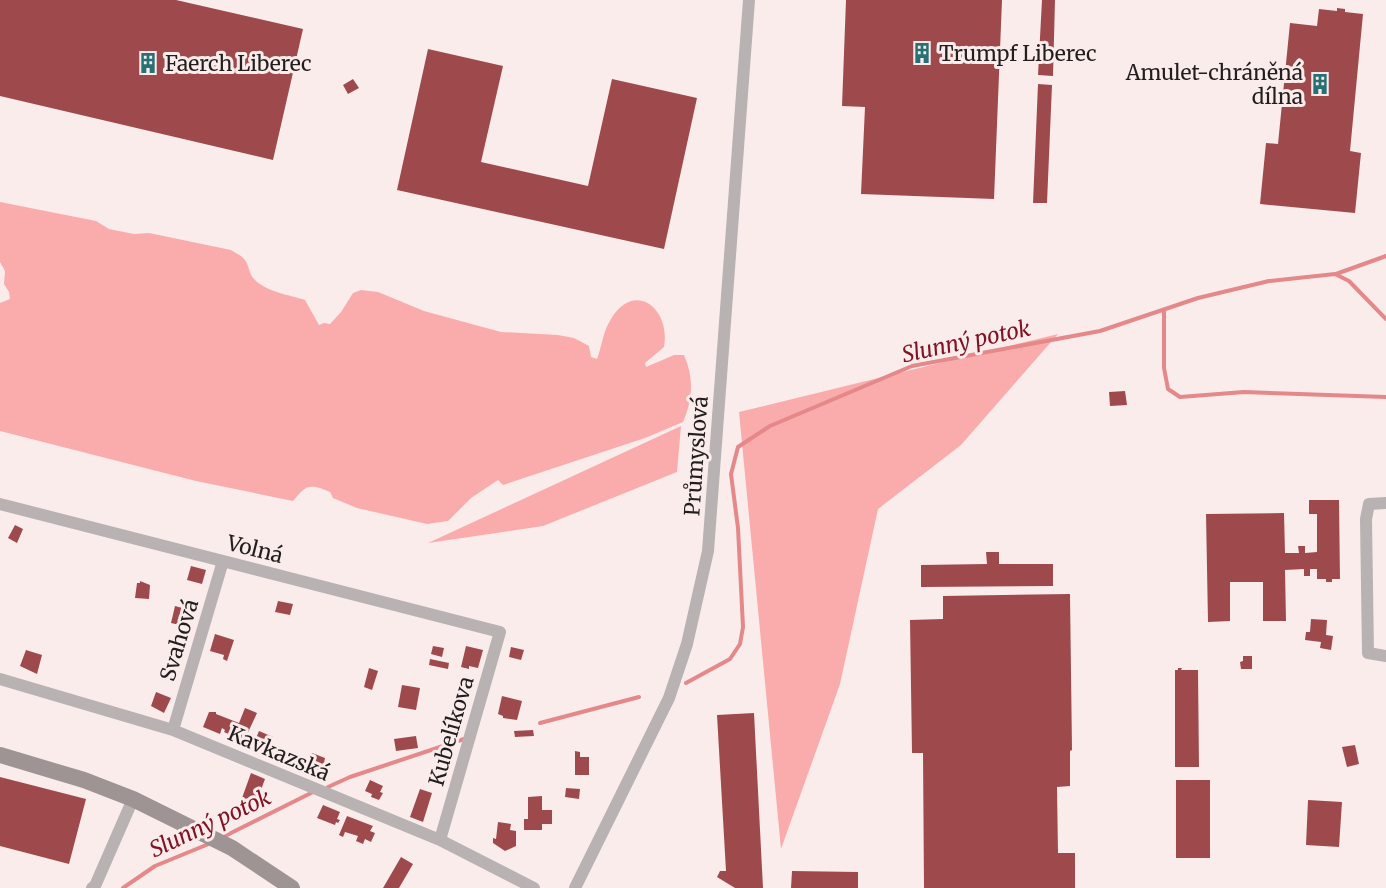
<svg xmlns="http://www.w3.org/2000/svg" width="1386" height="888" font-family="Merriweather,serif">
	<style>
		.green { fill: #faacac }
		.lines { fill: none; stroke-linecap: round; stroke-linejoin: round }
		.stream { stroke: #e48889; stroke-width: 4 }
		.building { fill: #9e4a4d }
		.street { stroke: #b9b2b2; stroke-width: 12 }
		.secondary { stroke: #9e9494; stroke-width: 16 }
		.labels { text-anchor: middle; dominant-baseline: central; stroke-width: 6; stroke-linejoin: round; paint-order: stroke }
		.poi-label { font-size: 21px; fill: #231e1e; stroke: #fbecec; text-anchor: start }
		.street-label { font-size: 21px; fill: #231e1e; stroke: #fbecec }
		.water-label { font-size: 22px; font-style: italic; fill: #811424; stroke: #fbecec }
	</style>
	<rect width="100%" height="100%" fill="#fbecec"/>
	<!-- green -->
	<path class="green" d="M0,202l96,19 13,8 25,5 15,-1 82,17c4,3 10,5 13,9 6,6 4,15 11,21 12,12 35,15 50,20l14,25 5,-2 6,1 11,-12 12,-19 8,-3 17,2 46,19 77,21 57,3 16,3 15,8 2,11 6,2c5,-13 6,-28 14,-40 23,-39 60,-11 53,28l-19,16 1,4 28,-12h10c10,23 9,44 -1,67l-38,16 -142,47 -5,-5 -27,18 -23,23 -21,3 -70,-16 -24,-10 -3,-6c-21,-9 -24,-7 -37,9l-97,-20 -196,-50v-128l10,-4 -1,-7 -5,-8 1,-13 -5,-9z
		M1058,334l-97,111 -83,64 -38,175 -59,165 -42,-437z
		M681,426l-4,46 -134,54 -115,17z"/>
	<g class="lines">
		<!-- stream -->
		<path class="stream" d="M1336,274l50,-18
			M1164,310v58l4,21 12,8 64,-5 142,5
			M686,683l44,-24 10,-15 3,-17 -5,-99 -7,-54 7,-27 32,-21 142,-60 188,-35 98,-33 71,-17 66,-7 14,7 37,38
			M540,723l99,-26
			M328,787l22,-10 114,-38
			M223,837l90,-45
			M123,888l32,-22 56,-23"/>
	</g>
	<!-- building -->
	<path class="building" d="M0,0h176l127,29 -30,131 -273,-64z
		M846,0h156l-8,199 -133,-5 4,-87 -23,-1z
		M1042,0h13l-2,76 -15,-1z
		M1337,8l8,1v3l18,2 -13,137 11,2 -6,60 -95,-9 6,-61 12,1 12,-121 27,3 2,-17 18,2z
		M428,49l75,17 -22,96 107,24 24,-107 85,19 -33,151 -267,-59z
		M353,79l6,9 -11,6 -5,-9z
		M1038,84l14,1 -5,118h-14z
		M1125,391l2,14 -17,1 -1,-14z
		M1309,500h30l1,79h-8v3h-6v-3h-9v-10h-7v7h-6v-7l-19,1 1,51h-23v-39h-33v39l-22,1 -2,-108 78,-1 1,40h14l-1,-7h7v7l12,-1v-38h-8z
		M15,525l8,4 -6,14 -9,-5z
		M986,552h13v12h54v22l-132,1v-22l66,-1z
		M191,566l15,4 -4,14 -15,-4z
		M140,581l10,4 -1,14 -14,-1 2,-15h3z
		M1070,594l2,156 -2,1v35l-13,1 1,66h17v35h-151l-1,-135h-11l-2,-133 33,-1v-23z
		M278,601l15,3 -3,11 -15,-3z
		M175,606l11,3 -1,3 2,1 -3,13 -13,-3z
		M1311,619l16,1 -1,15 7,1 -2,14 -11,-2 1,-6 -16,-2 1,-8h4z
		M215,634l19,6 -7,21 -4,-2 1,-4 -14,-4z
		M433,646l11,2 -2,9 -11,-3z
		M466,646l17,4 -5,18 -9,-2v3l-8,-2z
		M511,647l13,3 -3,10 -12,-3z
		M26,650l16,5 -5,19 -17,-8z
		M1243,656h9v13h-11l-1,-7 3,-1z
		M430,659l19,4 -1,6 -19,-4z
		M369,668l9,3 -6,19 -8,-3z
		M1178,668h4l-1,2h17l1,97h-24v-97h3z
		M462,679l11,2 -3,11 -10,-3z
		M402,685l18,3 -4,22 -18,-3z
		M156,692l15,6 -7,15 -13,-7z
		M502,696l20,5 -5,19 -14,-2v-2l-5,-2z
		M245,708l12,5 -13,28 -20,-9 1,-2 -3,-2 -2,6 -17,-7 6,-15h7v2l23,9z
		M754,713l9,175h-28l-18,-11 3,-6h6l-9,-156z
		M533,730l1,6 -19,1 -1,-6z
		M259,731l14,6 -4,15 -10,-4 1,-2 -6,-3z
		M416,736l2,12 -22,3 -2,-12z
		M1355,745l4,19 -12,3 -5,-20z
		M575,751l5,1v5h9v18h-14z
		M312,753l13,5 -3,15 -15,-9z
		M251,773l14,6 -9,24 -14,-5z
		M0,777l86,22 -17,65 -69,-18z
		M370,780l13,6 -3,6 3,1 -4,7 -8,-3 1,-3 -7,-3z
		M1176,780h34v78h-34z
		M566,788l14,1 -1,10 -14,-2z
		M420,789l12,4 -9,29 -13,-5z
		M542,796v14h10v14h-10v6h-18v-11h4v-22z
		M1308,800l34,2 -3,45 -33,-2z
		M323,805l17,7 -3,7 3,1 -2,3 -2,-1 -1,3 -18,-7z
		M347,816l26,10 -3,5 5,2 -4,9 -6,-3 -2,5 -7,-3 2,-5 -13,-4 -2,5 -4,-2z
		M498,822l13,2 -1,6 6,1v15l-11,5 -12,-8v-5l3,1z
		M401,857l12,7 -14,24h-16z
		M792,871l66,1v16h-67z"/>
	<g class="lines">
		<!-- street -->
		<path class="street" d="M1386,503l-17,1 -3,15 2,134 18,3
			M0,504l500,128 -60,208
			M0,679l173,51 267,110 94,48
			M173,730l50,-169
			M92,888l3,-2 38,-87
			M575,888l94,-190 18,-54 21,-93 41,-551"/>
		<!-- secondary -->
		<path class="secondary" d="M0,755l84,25 49,19 99,49 60,40"/>
	</g>
	<!-- icons -->
	<defs>
		<symbol id="building-bare" viewBox="-9 -9 18 18"><path d="M-4-6H4V6H1V3H-1V6H-4ZM-2.5-4.3h1.7v1.8h-1.7ZM.8-4.3h1.7v1.8H.8ZM-2.5-1h1.7V.8h-1.7ZM.8-1h1.7V.8H.8Z" fill="#277175" stroke="#fbecec" stroke-width="2.5" paint-order="stroke"/></symbol>
	</defs>
	<g fill-rule="evenodd">
		<use href="#building-bare" x="907" y="38" width="30" height="30"/>
		<use href="#building-bare" x="133" y="48" width="30" height="30"/>
		<use href="#building-bare" x="1305" y="69" width="30" height="30"/>
	</g>
	<g class="labels">
		<!-- poi labels -->
		<g class="poi-label">
			<text x="939" y="53">Trumpf Liberec</text>
			<text x="165" y="63">Faerch Liberec</text>
			<text x="1303" y="72" text-anchor="end">Amulet-chráněná<tspan x="1303" dy="24">dílna</tspan></text>
		</g>
		<!-- street labels -->
		<g class="street-label">
			<text transform="translate(696 456) rotate(-86)">Průmyslová</text>
			<text transform="translate(255 549) rotate(14)">Volná</text>
			<text transform="translate(179 640) rotate(-73)">Svahová</text>
			<text transform="translate(451 731) rotate(-74)">Kubelíkova</text>
			<text transform="translate(279 753) rotate(23)">Kavkazská</text>
		</g>
		<!-- water labels -->
		<g class="water-label">
			<text transform="translate(966 341) rotate(-12)">Slunný potok</text>
			<text transform="translate(210 823) rotate(-25)">Slunný potok</text>
		</g>
	</g>
</svg>
